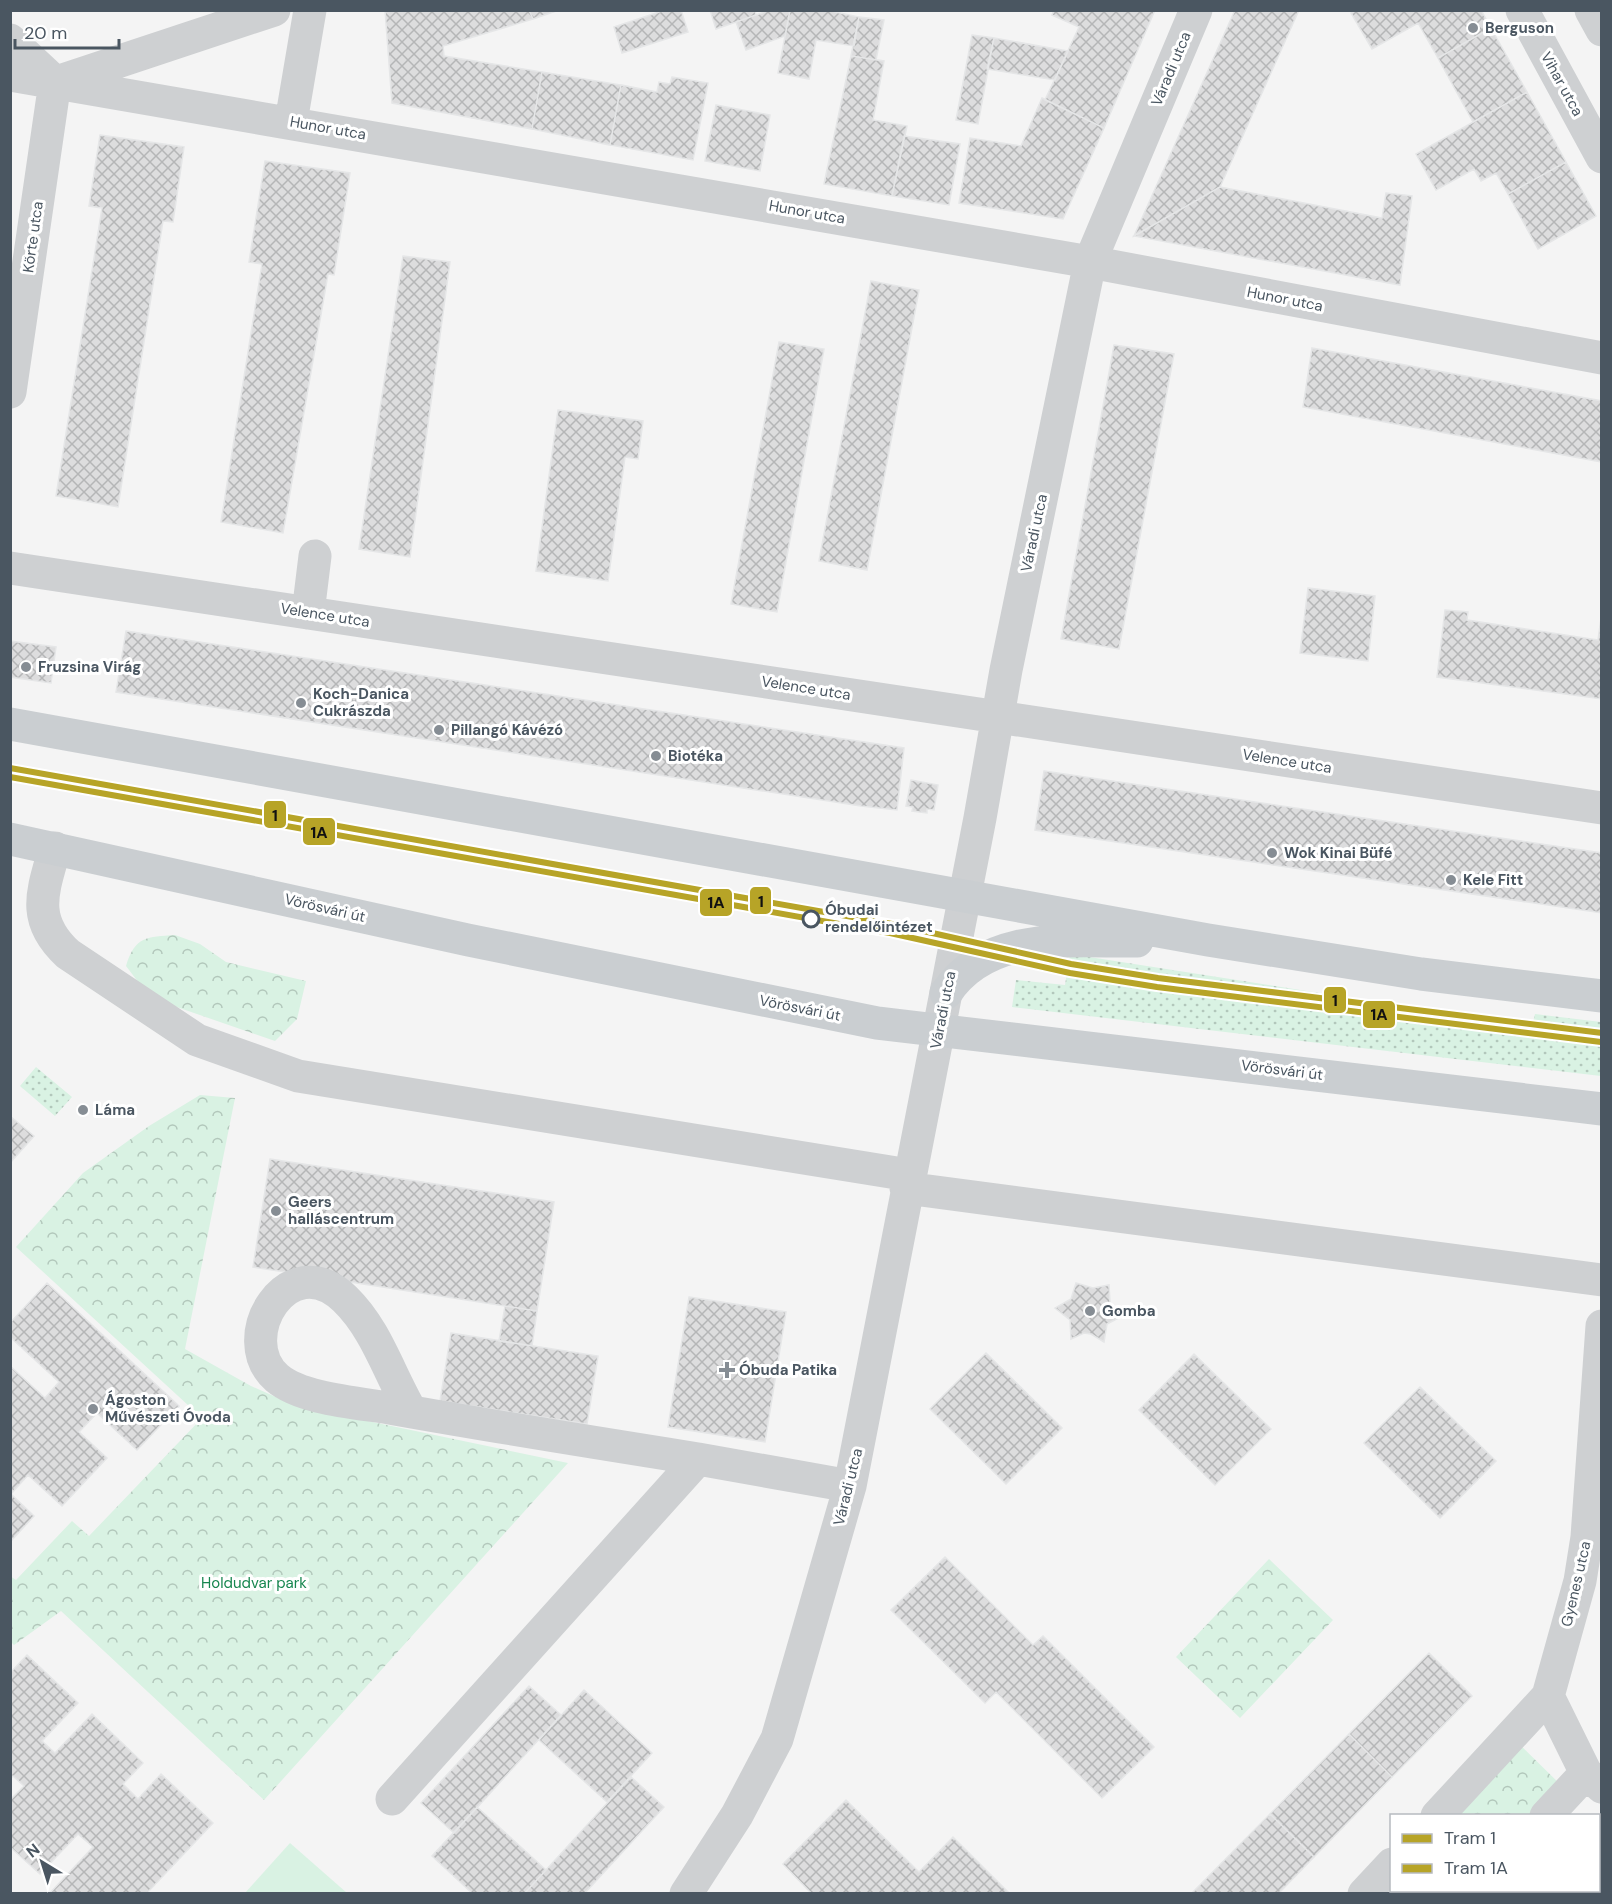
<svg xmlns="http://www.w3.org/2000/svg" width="1612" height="1904" font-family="'DM Sans',sans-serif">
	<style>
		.education { fill: #e6e5e6 }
		.grass { fill: url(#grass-dots) }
		.forest { fill: url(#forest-crowns) }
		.pitch { fill: #d9f2e3 }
		.building { fill: url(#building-cross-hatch); stroke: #e5e6e7; stroke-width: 1.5 }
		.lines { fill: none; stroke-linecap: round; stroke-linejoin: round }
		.minor { stroke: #ced0d2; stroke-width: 33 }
		.major { stroke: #caced1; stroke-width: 33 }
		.tram-1-casing { stroke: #fff; stroke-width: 10 }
		.tram-2-casing { stroke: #fff; stroke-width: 10 }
		.tram-1 { stroke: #b7a427; stroke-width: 6 }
		.tram-2 { stroke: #b7a427; stroke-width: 6 }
		.poi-dot { fill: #868d94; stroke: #fff; stroke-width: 2 }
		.stop-dot { fill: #fff; stroke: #4a5661; stroke-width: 3 }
		.labels { text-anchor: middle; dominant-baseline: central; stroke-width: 6; stroke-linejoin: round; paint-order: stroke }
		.poi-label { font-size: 15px; font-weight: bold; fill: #4a5661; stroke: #fff; text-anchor: start }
		.street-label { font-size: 15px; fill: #4a5661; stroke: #fff }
		.stop-label { font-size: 15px; font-weight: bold; fill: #4a5661; stroke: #fff; text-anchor: start }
		.park-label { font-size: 15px; fill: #17864f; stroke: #fff }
		.line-badge { stroke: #fff; stroke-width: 2 }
		.pale-badge-label { font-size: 16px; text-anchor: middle; font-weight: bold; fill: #111 }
	</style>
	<defs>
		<pattern id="grass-dots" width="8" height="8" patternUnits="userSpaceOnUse" patternTransform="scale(1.5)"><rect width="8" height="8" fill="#d9f2e3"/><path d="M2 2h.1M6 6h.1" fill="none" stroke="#b2c7bb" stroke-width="1.8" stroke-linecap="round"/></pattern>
		<pattern id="forest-crowns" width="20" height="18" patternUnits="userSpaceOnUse" patternTransform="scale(1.5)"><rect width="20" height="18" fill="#d9f2e3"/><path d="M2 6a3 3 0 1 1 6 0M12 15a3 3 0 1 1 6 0" fill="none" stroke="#b2c7bb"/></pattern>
		<pattern id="building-cross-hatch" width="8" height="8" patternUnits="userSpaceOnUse" patternTransform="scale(1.5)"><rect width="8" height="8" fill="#ddddde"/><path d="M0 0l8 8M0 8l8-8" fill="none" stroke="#b5b6b7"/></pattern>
	</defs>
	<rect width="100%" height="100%" fill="#f4f4f4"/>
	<!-- education -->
	<path class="education" d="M1599,1829l3,3 -1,61h-84l3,-3h78z"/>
	<!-- grass -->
	<path class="grass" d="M1070,954l275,43 188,25 2,-8 66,8v54l-589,-69 4,-27 49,5z
		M36,1067l36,30 -17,19 -35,-30z"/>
	<!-- forest -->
	<path class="forest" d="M175,935l25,9 26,18 80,19 -9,38 -22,22 -107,-37 -26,-17 -16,-21c9,-30 21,-29 49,-31z
		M200,1095l35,3 -50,251 66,37 45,20 272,57 -304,337 -203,-189 -47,34 -3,-3 -1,-66 6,4 56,-59 17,15 113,-118 -186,-171 67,-74 66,-47z
		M1269,1559l64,61 -93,98 -64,-61z
		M1511,1736l57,56 -22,23 -103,1z"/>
	<!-- pitch -->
	<path class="pitch" d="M290,1843l57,50h-102z"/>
	<!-- building -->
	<path class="building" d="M385,10h144l4,9 -90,27 1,10 98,16 -10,57 -140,-26z
		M529,10h30l-26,9z
		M665,10h16l7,22 -66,21 -8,-26z
		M710,10h45l1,5 -40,14z
		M770,10h20l-5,26 -39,14 -10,-28z
		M790,10h36l33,7 -5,29 -38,-6 -7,39 -31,-6z
		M1054,10h101l-51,118 -59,-28 34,-73 -27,-12z
		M1235,10h64l-79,177 -86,49z
		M1357,10h124l10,18 -53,30 -20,-35 -46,26 -21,-36z
		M859,17l25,3 -8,40 -25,-4z
		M1491,28l36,64 -54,30 -35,-64z
		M972,35l22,3 -16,86 -22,-4z
		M994,38l74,13 -13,29 -68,-11z
		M851,56l33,5 -11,59 34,6 -15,70 -68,-12z
		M542,72l79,13 -11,60 -78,-16z
		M672,77l36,6 -15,77 -83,-15 11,-60 36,7 2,-10 11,2z
		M1527,92l39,70 -58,32 -12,-21 -15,8 -7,-12 -38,21 -20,-36z
		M1042,98l62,30 -41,91 -104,-16 11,-65 51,8z
		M716,105l54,10 -10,56 -55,-10z
		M100,135l84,12 -11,75 -10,-1 -45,286 -62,-11 46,-288 -13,-2z
		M904,136l56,8 -11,61 -57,-9z
		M265,161l85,12 -16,102 -6,-1 -45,259 -62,-11 41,-258 -13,-2z
		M1566,162l30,54 -58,33 -30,-55z
		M1220,187l162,31 4,-25 26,3 -12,89 -266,-49z
		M403,256l47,6 -40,295 -51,-8z
		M871,281l48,9 -52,280 -48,-9z
		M779,342l45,7 -47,263 -46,-8z
		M1114,345l60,9 -55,295 -58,-10z
		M1312,348l290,53v61l-299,-55z
		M558,410l85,11 -5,38 -13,-2 -17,124 -72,-10z
		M1308,588l67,8 -7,65 -68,-8z
		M1445,610l23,2 -1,8 131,20 4,-29v88l-165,-22z
		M126,631l778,117 -7,62 -36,-4 -745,-114z
		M10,641l46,6 -5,36 -41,-6z
		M1044,771l558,82v60l-567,-83z
		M911,780l27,5 -4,25 -7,-1v4l-15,-2 1,-4 -7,-1z
		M10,1116l24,20 -24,27z
		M270,1159l284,43 -17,109 -284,-44z
		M47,1283l132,123 -42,44 -40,-37 -18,19 28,26 -45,48 -34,-31 -17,19 23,22 -24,26v-176l35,32 14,-16 -49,-45v-14z
		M1076,1283l17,5 16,-3 1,18 14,12 -17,9 -3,18 -13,-8 -7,-1 -13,6 -1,-19 -15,-12 16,-9z
		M689,1297l97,15 -21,130 -97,-15z
		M505,1306l32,5 -5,35 -33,-5z
		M451,1333l147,23 -11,68 -147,-23z
		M986,1353l76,75 -56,56 -76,-75z
		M1194,1354l77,75 -56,56 -76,-75z
		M1420,1387l76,74 -56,57 -76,-75z
		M945,1557l88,88 10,-9 111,111 -52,51 -106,-106 -11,11 -94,-93z
		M1429,1653l43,43 -80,81 -43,-43z
		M27,1655l51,48 -36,38 13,12 37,-39 51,49 -20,21 15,15 23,-25 52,49 -67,71h-97l44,-47 -15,-13 -38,40 -30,-27v-47l14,-14 -11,-10 -3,3v-106z
		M529,1686l32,29 -107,118 -33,-30z
		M584,1690l68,63 -45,49 -68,-62z
		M1349,1734l43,43 -78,80 -44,-43z
		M631,1777l33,30 -80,87h-60z
		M846,1800l73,72 34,-35 57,57h-198l-29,-30z
		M477,1807l69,63 -22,24h-51l-41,-38z
		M1270,1814l44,43 -36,37h-87z"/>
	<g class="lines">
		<!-- minor -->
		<path class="minor" d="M1522,10l80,147
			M1591,10l11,20
			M10,40l45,42
			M10,75l1080,187 512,96
			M63,80l211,-70
			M291,122l19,-112
			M10,392l45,-310
			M10,568l1592,240
			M308,613l7,-57
			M55,848c-12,43 -25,71 13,106l129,86 101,36 611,99
			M906,1188l696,92
			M411,1411c-22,-37 -34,-81 -66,-112 -57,-55 -113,40 -68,79 26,22 85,25 118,31 101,18 202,34 303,50
			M1548,1696l38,77 16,14
			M392,1799l306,-340 152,27
			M1437,1816l111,-120 32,-115 7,-44 15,-211
			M1546,1816l40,-43
			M686,1894l51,-79 40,-76 73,-253 130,-668 26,-148 84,-408 106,-252
			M1364,1894l28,-30
			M1471,1894l3,-4"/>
		<!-- major -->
		<path class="major" d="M10,724l1198,216 213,34 181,22
			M10,839l458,101 409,83 725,86
			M946,993c42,-63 125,-51 191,-52"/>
		<defs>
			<path id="tram-1" d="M10,768l882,156 179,40 87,14 444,55"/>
			<path id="tram-2" d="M10,777l880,156 180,40 87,14 444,55"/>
		</defs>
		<!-- tram-1 casing -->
		<use href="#tram-1" class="tram-1-casing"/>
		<!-- tram-2 casing -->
		<use href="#tram-2" class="tram-2-casing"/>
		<!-- tram-1 -->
		<use href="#tram-1" class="tram-1"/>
		<!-- tram-2 -->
		<use href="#tram-2" class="tram-2"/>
	</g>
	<!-- markers -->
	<g class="poi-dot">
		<circle cx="1473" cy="28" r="6"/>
		<circle cx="26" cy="667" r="6"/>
		<circle cx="301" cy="703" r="6"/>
		<circle cx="439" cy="730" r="6"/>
		<circle cx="656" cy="756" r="6"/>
		<circle cx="1272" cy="853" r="6"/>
		<circle cx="1451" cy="880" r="6"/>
		<circle cx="83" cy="1110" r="6"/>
		<circle cx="276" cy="1211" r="6"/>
		<circle cx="1090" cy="1311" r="6"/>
		<path d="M724 1361h6v6h6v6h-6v6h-6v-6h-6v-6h6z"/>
		<circle cx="93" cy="1409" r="6"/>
	</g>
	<circle class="stop-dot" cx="811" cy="919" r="8"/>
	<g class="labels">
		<!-- poi labels -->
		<g class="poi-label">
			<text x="1485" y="28">Berguson</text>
			<text x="38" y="667">Fruzsina Virág</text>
			<text x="313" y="694">Koch-Danica<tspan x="313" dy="17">Cukrászda</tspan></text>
			<text x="451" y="730">Pillangó Kávézó</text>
			<text x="668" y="756">Biotéka</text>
			<text x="1284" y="853">Wok Kinai Büfé</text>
			<text x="1463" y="880">Kele Fitt</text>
			<text x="95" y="1110">Láma</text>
			<text x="288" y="1202">Geers<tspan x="288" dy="17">halláscentrum</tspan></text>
			<text x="1102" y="1311">Gomba</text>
			<text x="739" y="1370">Óbuda Patika</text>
			<text x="105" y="1400">Ágoston<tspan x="105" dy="17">Művészeti Óvoda</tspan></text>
		</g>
		<!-- street labels -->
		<g class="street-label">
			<text transform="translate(1171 69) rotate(-67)">Váradi utca</text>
			<text transform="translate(1562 84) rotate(61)">Vihar utca</text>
			<text transform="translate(328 128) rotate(10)">Hunor utca</text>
			<text transform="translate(807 212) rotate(10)">Hunor utca</text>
			<text transform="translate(33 237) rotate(-82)">Körte utca</text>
			<text transform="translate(1285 299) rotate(11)">Hunor utca</text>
			<text transform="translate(1034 533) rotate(-78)">Váradi utca</text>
			<text transform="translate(325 615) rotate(9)">Velence utca</text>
			<text transform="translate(806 688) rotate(9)">Velence utca</text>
			<text transform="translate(1287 761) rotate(9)">Velence utca</text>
			<text transform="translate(325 908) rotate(13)">Vörösvári út</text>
			<text transform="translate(800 1008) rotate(11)">Vörösvári út</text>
			<text transform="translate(943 1010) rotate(-79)">Váradi utca</text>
			<text transform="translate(1282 1070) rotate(7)">Vörösvári út</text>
			<text transform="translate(848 1487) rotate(-76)">Váradi utca</text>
			<text transform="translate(1576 1584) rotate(-77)">Gyenes utca</text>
		</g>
		<!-- stop labels -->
		<g class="stop-label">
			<text x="825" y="910">Óbudai<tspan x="825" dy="17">rendelőintézet</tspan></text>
		</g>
		<!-- park labels -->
		<g class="park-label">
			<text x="254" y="1583">Holdudvar park</text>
		</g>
	</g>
	<g class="line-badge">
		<rect x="263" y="800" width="24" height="29" rx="6" fill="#b7a427"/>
		<rect x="302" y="817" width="34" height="29" rx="6" fill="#b7a427"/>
		<rect x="749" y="886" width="23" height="29" rx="6" fill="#b7a427"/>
		<rect x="699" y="888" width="34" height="29" rx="6" fill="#b7a427"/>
		<rect x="1323" y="986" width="24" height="28" rx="6" fill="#b7a427"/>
		<rect x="1362" y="1000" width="34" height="29" rx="6" fill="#b7a427"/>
	</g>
	<g class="pale-badge-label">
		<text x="275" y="821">1</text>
		<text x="319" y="838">1A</text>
		<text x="761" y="907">1</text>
		<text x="716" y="908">1A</text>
		<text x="1335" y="1006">1</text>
		<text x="1379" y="1020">1A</text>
	</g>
	<!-- border -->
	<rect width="1612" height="1904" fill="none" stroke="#4a5661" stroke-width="24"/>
	<!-- legend -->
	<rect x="1390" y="1814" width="210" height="78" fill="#ffffff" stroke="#b7bbc0" stroke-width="1.5"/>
	<rect x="1402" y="1834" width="30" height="9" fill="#b7a427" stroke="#b7bbc0" stroke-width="1.5"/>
	<text x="1444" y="1844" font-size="18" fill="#4a5661">Tram 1</text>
	<rect x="1402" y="1864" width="30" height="9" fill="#b7a427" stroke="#b7bbc0" stroke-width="1.5"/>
	<text x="1444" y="1874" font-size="18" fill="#4a5661">Tram 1A</text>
	<!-- north arrow -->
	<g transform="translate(42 1862) rotate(322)" stroke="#ffffff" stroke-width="4.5" paint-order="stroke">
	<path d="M0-4.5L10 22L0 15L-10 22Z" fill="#4a5661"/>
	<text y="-9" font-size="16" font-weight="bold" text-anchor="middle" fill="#4a5661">N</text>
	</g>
	<!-- scale -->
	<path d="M15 39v9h104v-9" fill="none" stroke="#4a5661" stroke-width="3"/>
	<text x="24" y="39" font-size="18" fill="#4a5661" stroke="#ffffff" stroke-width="4.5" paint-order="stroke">20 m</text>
</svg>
